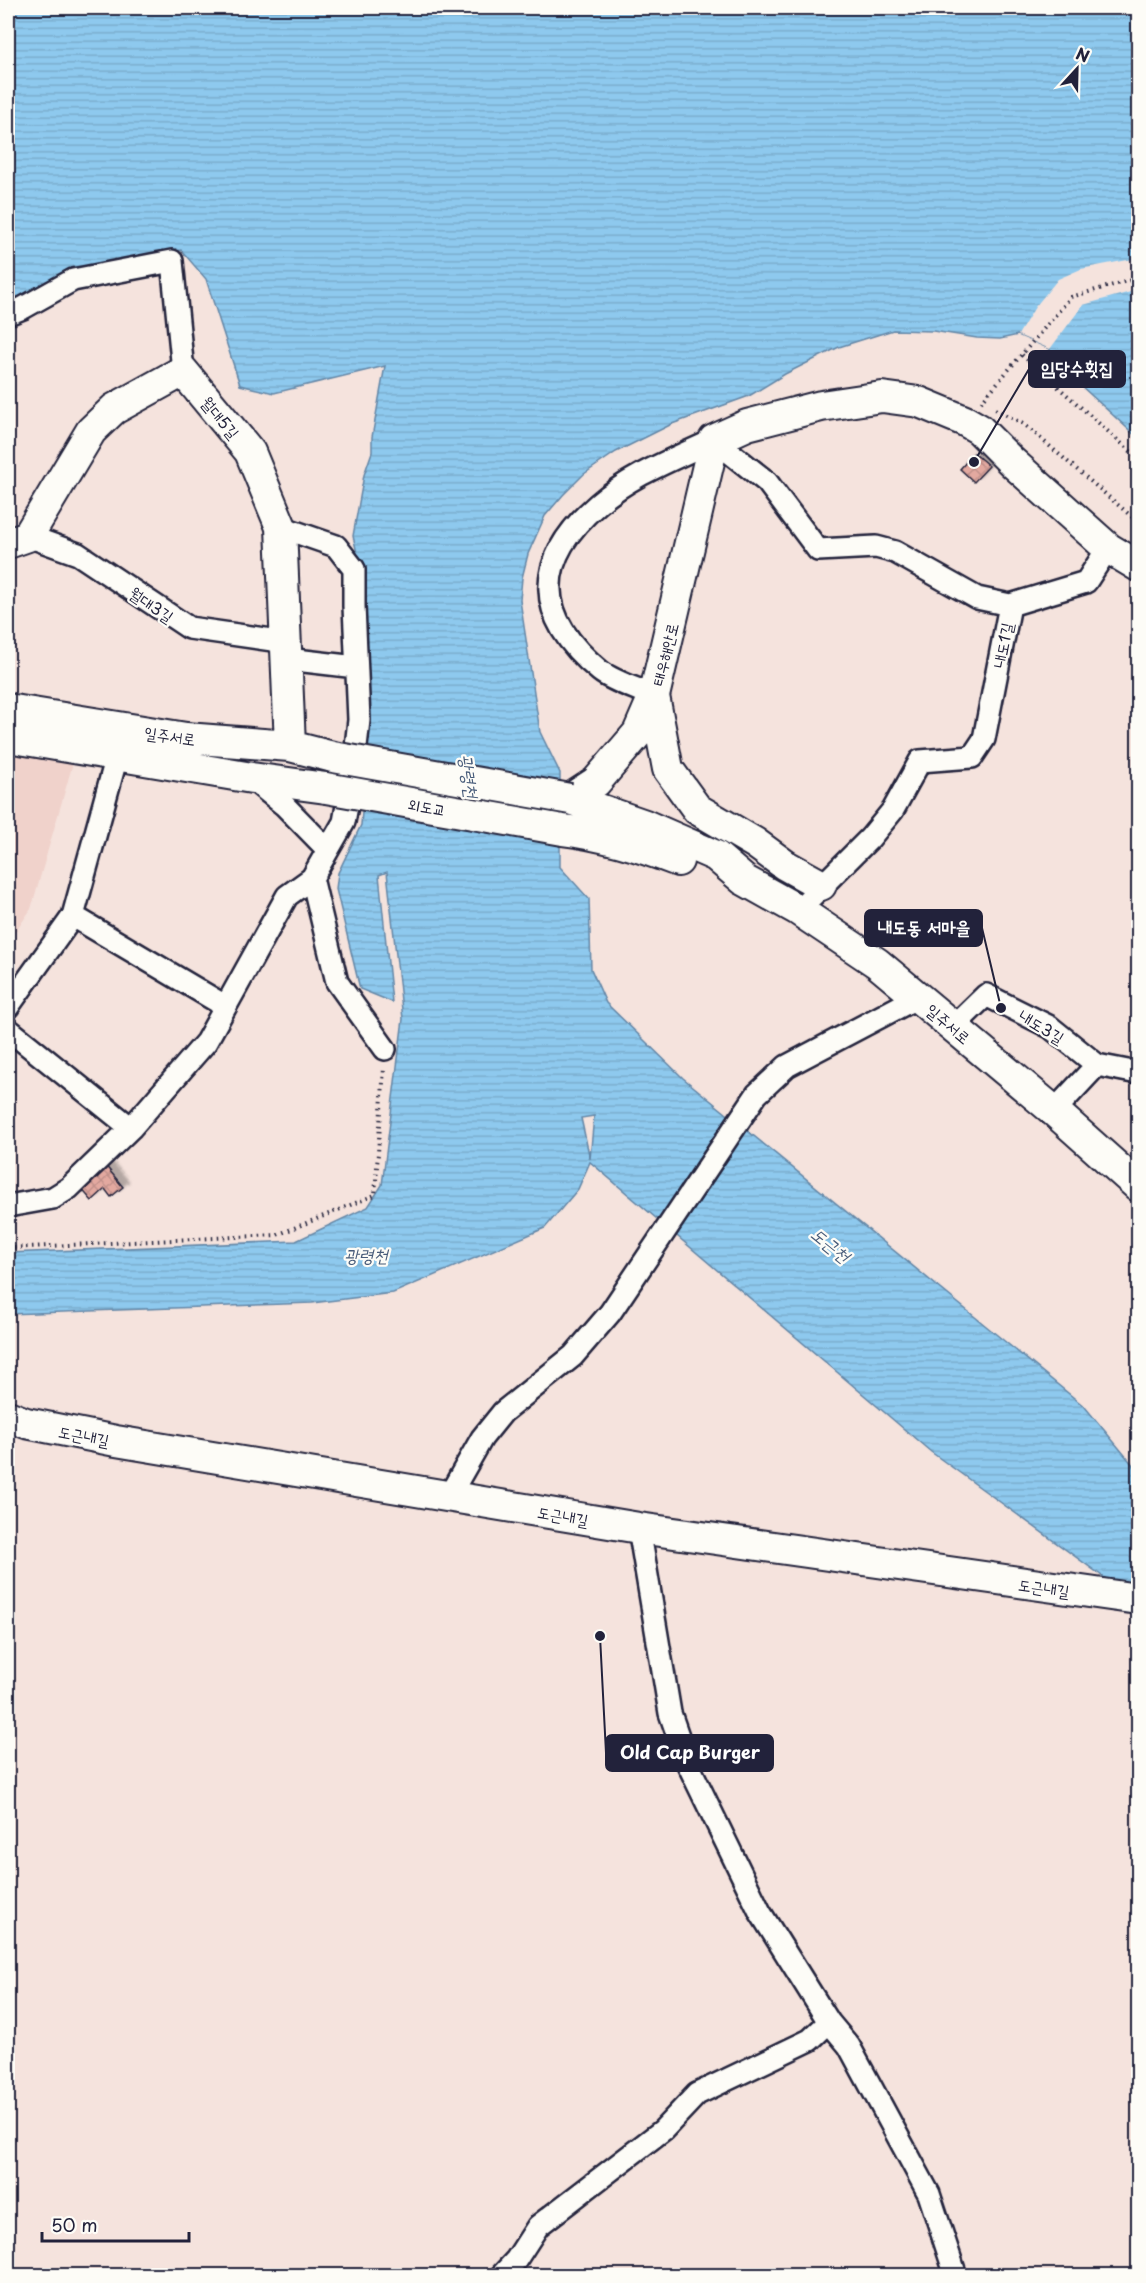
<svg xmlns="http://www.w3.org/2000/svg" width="1146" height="2283" font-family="'Playpen Sans','Poor Story',sans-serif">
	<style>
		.built { fill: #f0d2cb }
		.water { fill: url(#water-rules); stroke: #6386a6; stroke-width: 1.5; fill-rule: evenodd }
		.pier { fill: #f5e3dd }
		.building { fill: url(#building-cross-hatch); stroke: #22223b; stroke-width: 1.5; filter: url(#shadow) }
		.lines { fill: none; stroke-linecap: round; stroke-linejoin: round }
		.street-casing { stroke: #22223b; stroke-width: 26 }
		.secondary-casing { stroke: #22223b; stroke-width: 34 }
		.path { stroke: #22223b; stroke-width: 4; stroke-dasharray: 1.5 4.5; stroke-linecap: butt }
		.street { stroke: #fdfcf7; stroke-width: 21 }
		.secondary { stroke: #fdfcf7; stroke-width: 30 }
		.secondary-bridge-casing { stroke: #22223b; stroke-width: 34; stroke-linecap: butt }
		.secondary-bridge { stroke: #fdfcf7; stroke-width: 30 }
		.labels { text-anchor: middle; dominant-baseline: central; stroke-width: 4.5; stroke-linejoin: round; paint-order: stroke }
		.street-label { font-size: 16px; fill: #22223b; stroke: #fdfcf7 }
		.water-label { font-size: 18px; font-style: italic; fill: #485c7a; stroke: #fdfcf7 }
		.leader { fill: none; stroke: #22223b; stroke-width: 2 }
		.callout-dot { fill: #22223b; stroke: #fdfcf7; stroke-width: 2 }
		.callout { fill: #22223b; stroke: #22223b; stroke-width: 2 }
		.callout-label { font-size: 18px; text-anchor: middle; font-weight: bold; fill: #fff }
	</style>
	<defs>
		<pattern id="water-rules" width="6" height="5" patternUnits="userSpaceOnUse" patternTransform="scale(1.5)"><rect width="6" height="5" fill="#8ec9ee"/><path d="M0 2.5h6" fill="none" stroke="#7aaccd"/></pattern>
		<pattern id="building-cross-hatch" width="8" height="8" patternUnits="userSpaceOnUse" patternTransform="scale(1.5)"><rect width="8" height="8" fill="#e3a9a0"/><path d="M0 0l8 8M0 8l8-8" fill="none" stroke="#c2918b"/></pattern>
		<filter id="shadow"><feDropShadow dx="5.5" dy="-5.5" stdDeviation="1.5" flood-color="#0004"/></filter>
	</defs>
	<rect width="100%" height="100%" fill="#f5e3dd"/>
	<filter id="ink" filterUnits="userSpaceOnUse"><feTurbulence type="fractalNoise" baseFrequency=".0167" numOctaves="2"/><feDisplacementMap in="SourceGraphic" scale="12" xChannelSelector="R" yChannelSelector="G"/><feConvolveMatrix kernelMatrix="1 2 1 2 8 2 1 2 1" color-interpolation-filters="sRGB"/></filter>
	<g filter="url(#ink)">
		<!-- built -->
		<path class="built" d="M8,750l65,13 -42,146 -23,34z"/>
		<!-- water -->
		<path class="water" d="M8,8h1130v430l-83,-76 -5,-9v-4l-32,-14 -18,4 -23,-1 -44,-7 -40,-1 -54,17 -54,27 -36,22 -77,28 -56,28 -32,22 -21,21 -18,21 -17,38 -6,24 -2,22 20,132 20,41v94l29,32 2,70 15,34 77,75 402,329 53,64v131l-207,-150 -341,-290 -12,27 -33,39 -152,65 -81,10 -304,11v-61l288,-12 72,-34 14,-22 21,-166 -16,-147 -8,3 13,127 -32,-13 -24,-100 2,-16 23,-48 7,-90 -8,-169 -7,-30 11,-61 8,-23v-15l13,-71 -111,27 -34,-8 -34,-106 -25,-29 -114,21 -46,29 -13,5zM594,1116l-4,43 -9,-41z"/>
		<!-- pier -->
		<path class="pier" d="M1138,258v32l-55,15 -33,44 -32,-14 17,-28 23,-28 23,-10z"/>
		<!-- building -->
		<path class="building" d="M974,453l15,13 -15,16 -14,-13z
			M105,1165l18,22 -12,10 -6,-8 -13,12 -12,-14z"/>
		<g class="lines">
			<defs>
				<path id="street" d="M8,314l15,-6 50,-28 99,-19 11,110
					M28,536l50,18 111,74 97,14
					M287,659l69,8
					M654,696c-16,-7 -42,-15 -54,-25 -66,-54 -67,-111 -2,-167 33,-29 76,-45 116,-64l53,42 51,68 58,-3 19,5 82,46 33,7 76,-23 22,-34
					M252,779l32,26 44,45
					M312,878l25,104 48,67
					M798,910l72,-72 23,-28 27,-49 52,-4 12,-18 26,-134
					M73,916l152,90
					M8,1007l65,-91 44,-160
					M953,1027l33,-32 64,32 47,38 41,8
					M8,1029l123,99
					M1054,1111l43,-46
					M8,1206l45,-8 16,-10 62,-60 75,-86 81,-146 25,-18 32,-56 9,-49 6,-53 -5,-114v-37l-18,-23 -55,-19
					M449,1496l33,-58 21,-26 70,-56 37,-43 147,-219 30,-28 131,-69
					M639,1528l31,185 17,49 73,150 69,110 20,24 80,148 27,82
					M501,2276l15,-16 22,-34 125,-96 34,-36 113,-54 19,-18"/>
				<path id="secondary" d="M8,543l20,-7 63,-105 23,-22 69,-38 67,81 31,75 9,219
					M654,696l14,73 29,40 58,34 30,22 36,20
					M8,709l178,29 104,8 43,11
					M8,737l244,41 74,10
					M570,799l26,-17 42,-49 16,-37 60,-256 33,-15 74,-19 61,-9 37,5 46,19 14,8 33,33 96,86 30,18
					M570,799l75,26 71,31 28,24 54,30 79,53 177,148 84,75
					M563,830c41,5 77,16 115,31
					M8,1416l18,7 90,18 523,87 499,71"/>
			</defs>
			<!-- street casing -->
			<use href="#street" class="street-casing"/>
			<!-- secondary casing -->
			<use href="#secondary" class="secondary-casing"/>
			<!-- path -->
			<path class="path" d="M1022,355l116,103
				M981,402l90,-105 67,-19
				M995,409l30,16 113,97
				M8,1248l269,-13 98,-40 9,-127"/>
			<!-- street -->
			<use href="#street" class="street"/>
			<!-- secondary -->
			<use href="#secondary" class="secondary"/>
			<defs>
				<path id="secondary-bridge" d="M333,757l237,42
					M326,788l237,42"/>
			</defs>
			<!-- secondary-bridge casing -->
			<use href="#secondary-bridge" class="secondary-bridge-casing"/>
			<!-- secondary-bridge -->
			<use href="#secondary-bridge" class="secondary-bridge"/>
		</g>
	</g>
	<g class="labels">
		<!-- street labels -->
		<g class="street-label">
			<text transform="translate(221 417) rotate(50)">월대5길</text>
			<text transform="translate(152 604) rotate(34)">월대3길</text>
			<text transform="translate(1002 645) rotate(-79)">내도1길</text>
			<text transform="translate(664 654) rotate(-76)">태우해안로</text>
			<text transform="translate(170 735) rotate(8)">일주서로</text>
			<text transform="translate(427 806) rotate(10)">외도교</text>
			<text transform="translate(949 1023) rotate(40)">일주서로</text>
			<text transform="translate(1042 1026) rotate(31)">내도3길</text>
			<text transform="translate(84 1435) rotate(11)">도근내길</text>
			<text transform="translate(563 1515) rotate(10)">도근내길</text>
			<text transform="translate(1044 1587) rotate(8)">도근내길</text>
		</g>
		<!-- water labels -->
		<g class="water-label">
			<text transform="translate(470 776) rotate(82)">광령천</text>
			<text transform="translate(831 1244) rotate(39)">도근천</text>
			<text x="366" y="1254">광령천</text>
		</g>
	</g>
	<!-- callouts -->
	<path class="leader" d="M974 462L1029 369M1001 1008L982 928M600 1636L606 1753"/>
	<g class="callout-dot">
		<circle cx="974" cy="462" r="6"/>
		<circle cx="1001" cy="1008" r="6"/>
		<circle cx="600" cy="1636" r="6"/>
	</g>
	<g class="callout">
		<rect x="1029" y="351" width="96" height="36" rx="6"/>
		<rect x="865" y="910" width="117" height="36" rx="6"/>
		<rect x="606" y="1735" width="167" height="36" rx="6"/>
	</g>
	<g class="callout-label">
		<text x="1077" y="375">임당수횟집</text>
		<text x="924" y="934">내도동 서마을</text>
		<text x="690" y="1759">Old Cap Burger</text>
	</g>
	<!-- margin -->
	<rect width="1146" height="2283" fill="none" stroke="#fdfcf7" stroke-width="30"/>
	<rect x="15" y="15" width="1116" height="2253" fill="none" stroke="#22223b" stroke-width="2" filter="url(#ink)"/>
	<!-- north arrow -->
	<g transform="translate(1077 69) rotate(22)" stroke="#fdfcf7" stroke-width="4.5" paint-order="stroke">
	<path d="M0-4.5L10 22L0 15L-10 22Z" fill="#22223b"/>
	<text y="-9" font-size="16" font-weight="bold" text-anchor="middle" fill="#22223b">N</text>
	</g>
	<!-- scale -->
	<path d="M42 2232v9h147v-9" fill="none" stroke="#22223b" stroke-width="3"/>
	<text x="51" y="2232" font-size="18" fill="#22223b" stroke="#fdfcf7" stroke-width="4.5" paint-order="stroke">50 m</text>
</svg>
